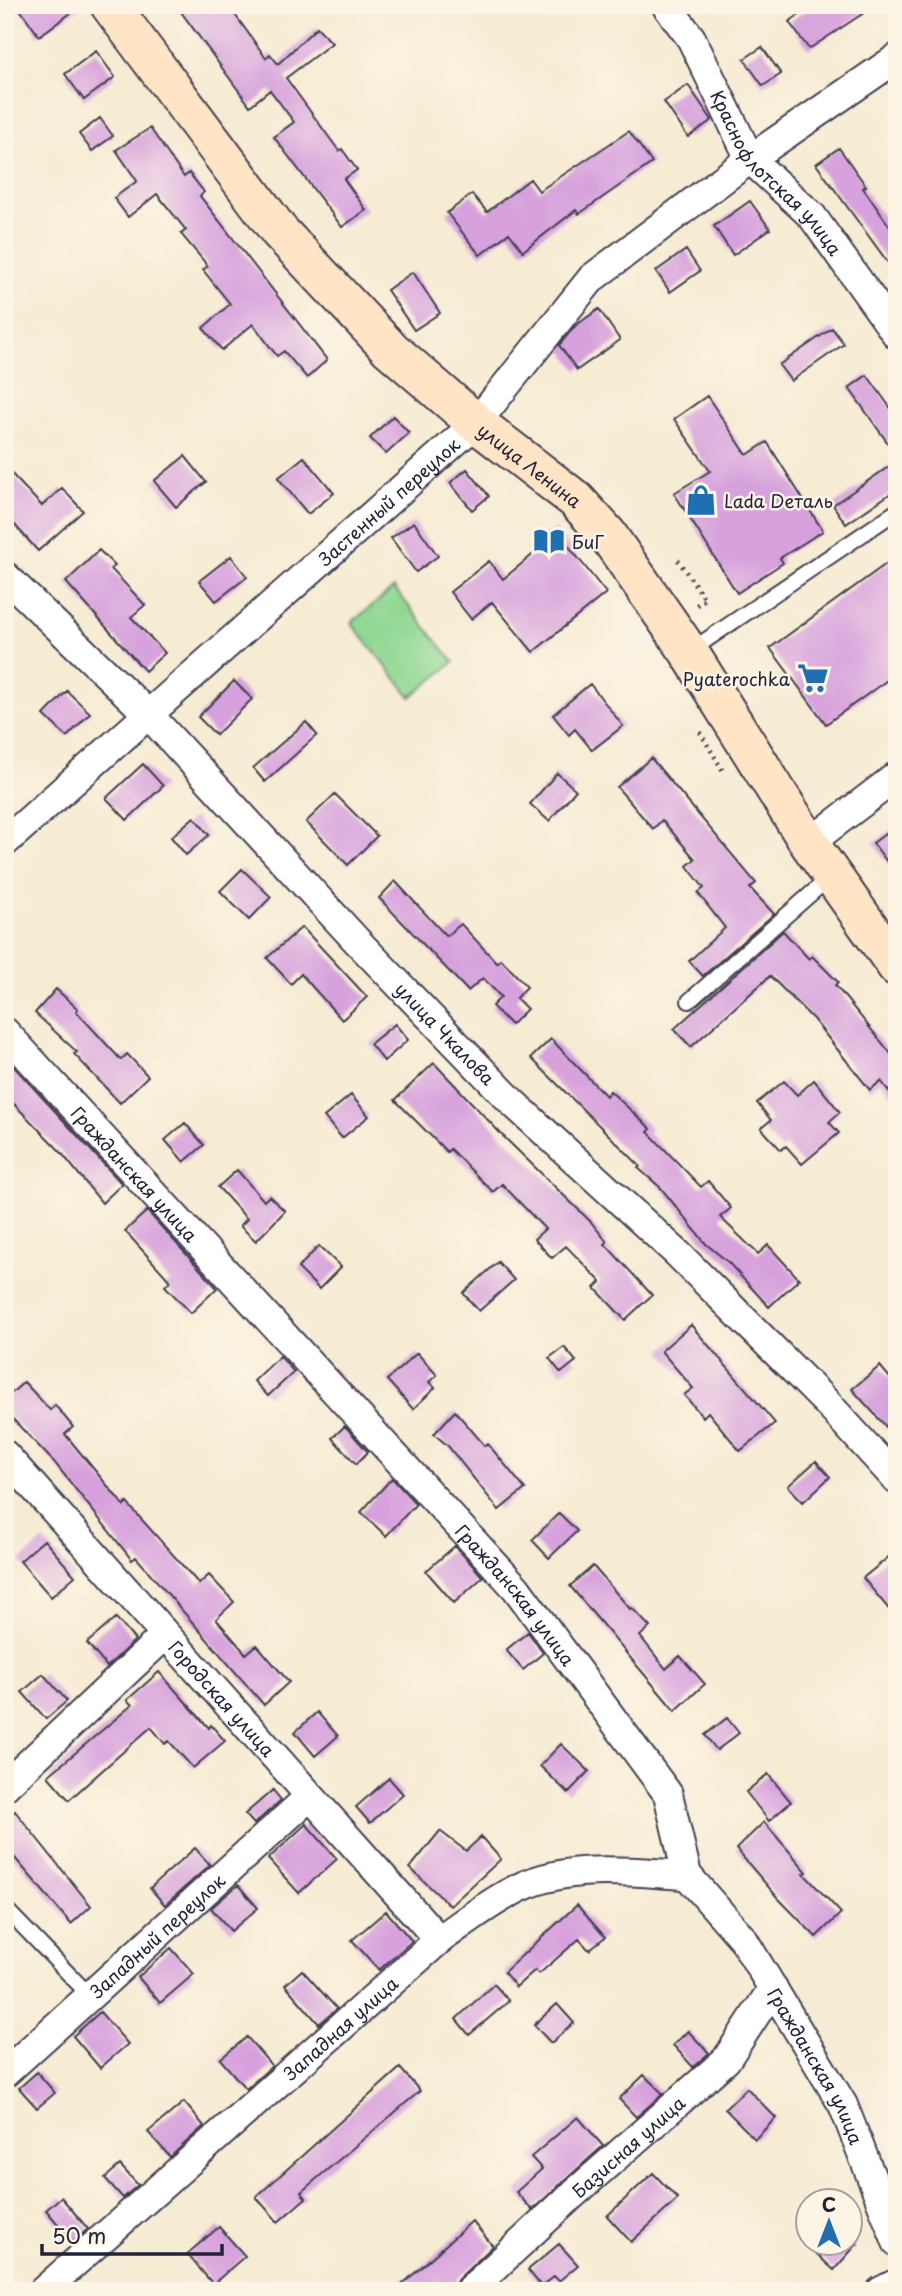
<svg xmlns="http://www.w3.org/2000/svg" width="902" height="2296" font-family="'Playpen Sans',sans-serif">
	<style>
		.green { fill: #8ed792; stroke: #587c66; stroke-width: 2 }
		.building { fill: #d7a1dd }
		.lines { fill: none; stroke-linecap: round; stroke-linejoin: round }
		.service-casing { stroke: #424052; stroke-width: 18 }
		.minor-casing { stroke: #424052; stroke-width: 32 }
		.secondary-casing { stroke: #424052; stroke-width: 42 }
		.path { stroke: #424052; stroke-width: 4.5; stroke-dasharray: 2 5; stroke-linecap: butt }
		.service { stroke: #fff; stroke-width: 14 }
		.minor { stroke: #fff; stroke-width: 28 }
		.secondary { stroke: #ffe4c6; stroke-width: 38 }
		.labels { text-anchor: middle; dominant-baseline: central; stroke-width: 5; stroke-linejoin: round; paint-order: stroke }
		.street-label { font-size: 18px; fill: #22223b; stroke: #fcf5e5 }
		.poi-label { font-size: 18px; fill: #22223b; stroke: #fcf5e5; text-anchor: start }
	</style>
	<rect width="100%" height="100%" fill="#fcf5e5"/>
	<filter id="ink" filterUnits="userSpaceOnUse"><feTurbulence type="fractalNoise" baseFrequency=".0143" numOctaves="2"/><feDisplacementMap in="SourceGraphic" scale="14" xChannelSelector="R" yChannelSelector="G"/><feConvolveMatrix kernelMatrix="1 2 1 2 8 2 1 2 1" color-interpolation-filters="sRGB"/></filter>
	<filter id="wash" filterUnits="userSpaceOnUse"><feTurbulence type="fractalNoise" baseFrequency=".00686" numOctaves="4" result="noise"/><feDisplacementMap in="SourceGraphic" scale="28" xChannelSelector="R" yChannelSelector="G"/><feGaussianBlur stdDeviation="1.57" result="paint"/><feColorMatrix in="noise" values="0 0 0 0 0 0 0 0 0 0 0 0 0 0 0 0 0 1.4 0 .05"/><feComposite in="paint" operator="in"/></filter>
	<g filter="url(#wash)">
		<rect width="100%" height="100%" fill="#f6ebd3"/>
		<!-- green -->
		<path class="green" d="M394,588l60,74 -43,35 -60,-74z"/>
		<g id="blocks">
			<!-- building -->
			<path class="building" d="M17,5h65l-43,31z
				M176,5h52l38,53 4,-4 8,10 39,-37 15,16 -46,35 53,73 3,-2 15,21 -13,9 22,31 -24,17 -68,-90 20,-15 -24,-32 -20,16z
				M813,5h63l-67,44 -20,-27z
				M762,47l19,27 -18,12 -19,-27z
				M96,51l19,26 -31,23 -19,-26z
				M688,85l24,35 -24,17 -24,-35z
				M100,118l13,18 -21,15 -13,-17z
				M150,128l34,49 5,-4 15,19 -4,4 127,164 -20,18 -23,-27 -7,5 -24,-32 -31,26 -19,-22 27,-24 -27,-34 5,-4 -27,-32 5,-4 -29,-36 -29,23 -14,-19 23,-17 -21,-31z
				M629,131l23,32 -73,51 -3,-4 -53,41 -14,-18 -29,22 -33,-42 25,-19 15,18 43,-33 9,12z
				M839,148l27,38 -3,2 34,49v38l-81,-111z
				M750,201l20,28 -37,26 -19,-29z
				M686,250l14,21 -30,21 -14,-21z
				M413,272l27,41 -26,17 -27,-40z
				M599,309l21,31 -43,30 -18,-25 16,-19z
				M832,328l12,16 -53,37 -12,-16z
				M867,375l30,42v39l-48,-68z
				M707,396l40,59 20,-13 56,89 -43,27 3,5 -46,30 -63,-100 36,-22 -36,-52z
				M393,416l16,17 -23,21 -16,-16z
				M185,456l21,26 -30,25 -22,-26z
				M304,457l30,36 -26,21 -30,-36z
				M897,461v28l-51,35 -13,-19z
				M5,467l37,39 20,-18 21,23 -45,40 -33,-37z
				M467,469l22,27 -17,14 -22,-27z
				M414,522l24,34 -22,16 -25,-34z
				M555,529l51,64 -73,59 -41,-50 -21,17 -21,-27 39,-31 14,18 39,-32 -4,-4z
				M99,550l16,16 -4,3 34,36 -14,12 34,36 -20,18 -79,-89z
				M231,556l16,21 -31,24 -17,-20z
				M897,556v117l-71,51 -56,-76z
				M234,681l18,18 -36,36 -18,-18z
				M590,684l33,42 -31,24 -17,-21 -6,6 -16,-20z
				M67,691l23,22 -23,24 -23,-22z
				M306,722l11,13 -52,47 -12,-14z
				M651,758l105,125 -6,5 24,26 -71,62 -14,-15 36,-33 -27,-35 6,-5 -17,-22 8,-7 -33,-39 -9,9 -36,-42z
				M143,764l20,22 -36,34 -21,-22z
				M557,773l19,17 -27,31 -19,-17z
				M335,794l42,42 -29,29 -42,-43z
				M194,817l15,18 -23,20 -15,-18z
				M897,825v50l-24,-32z
				M242,869l29,28 -22,23 -29,-29z
				M395,881l51,55 15,-12 36,39 4,-4 26,28 -11,11 11,11 -16,16 -19,-19 9,-9 -18,-19 -15,13 -89,-93z
				M302,927l65,70 -25,23 -41,-46 -10,10 -24,-26z
				M783,931l26,28 3,-3 26,26 -3,3 62,76v41l-16,-21 -11,9 -57,-71 -43,-43 -79,71 -17,-18z
				M56,989l22,20 -2,2 45,49 6,-6 21,22 -28,27 -46,-49 3,-2 -42,-39z
				M395,1024l13,16 -24,21 -14,-17z
				M551,1039l55,57 4,-5 41,38 -3,3 53,55 7,-6 23,27 -11,9 38,37 10,-9 31,34 -30,28 -41,-45 -22,-18 -45,-56 -23,-20 2,-2 -109,-108z
				M5,1057l117,127 -20,19 -42,-52 -55,-56z
				M434,1063l69,73 88,86 16,20 -2,2 47,51 -27,25 -30,-32 6,-6 -35,-36 -14,12 -18,-19 11,-10 -43,-45 -9,8 -43,-43 -3,3 -52,-52z
				M814,1080l26,32 -11,10 10,11 -37,31 -16,-18 -5,4 -20,-22 10,-8 -14,-17 27,-22 13,14z
				M351,1095l18,21 -27,22 -18,-21z
				M185,1123l19,22 -20,17 -19,-22z
				M237,1170l27,31 5,-5 16,15 -29,30 -16,-15 7,-7 -29,-32z
				M147,1211l70,77 -26,25 -26,-27 5,-5 -45,-50z
				M319,1246l22,21 -22,22 -21,-21z
				M498,1262l16,18 -35,31 -16,-18z
				M691,1325l84,98 -35,28 -32,-39 -5,5 -19,-22 9,-7 -32,-37z
				M564,1347l12,14 -15,12 -12,-15z
				M417,1353l20,22 -8,7 6,6 -22,21 -26,-29z
				M280,1356l14,16 -26,24 -14,-15z
				M880,1366l17,20v53l-45,-50z
				M24,1382l26,28 5,-5 18,22 -8,7 59,72 3,-3 72,81 10,-9 25,27 -18,17 30,35 11,-9 32,37 -25,23 -128,-148 -4,3 -78,-98 -49,-51v-12z
				M455,1411l30,35 3,-2 37,45 -26,21 -51,-64 -14,-12z
				M345,1426l23,26 -12,12 -24,-26z
				M816,1461l14,16 -27,25 -15,-16z
				M392,1478l24,26 -30,32 -25,-24z
				M559,1513l18,18 -28,27 -17,-18z
				M44,1540l31,36 -24,21 -31,-36z
				M455,1546l28,31 -29,26 -28,-32z
				M897,1550v69l-34,-41z
				M593,1566l37,43 2,-1 18,19 -10,9 26,33 14,-13 25,28 -30,27 -105,-125z
				M116,1618l19,22 -28,27 -20,-24z
				M528,1632l15,21 -20,17 -17,-20z
				M159,1672l50,56 2,-3 14,16 -32,27 -24,-27 -4,3 -14,-17 -82,73 -21,-24 84,-71 -5,-5z
				M43,1674l24,27 -21,18 -24,-27z
				M317,1712l21,24 -23,20 -20,-24z
				M727,1718l12,15 -22,17 -12,-15z
				M561,1744l28,27 -21,22 -28,-27z
				M768,1774l23,28 -22,19 -23,-29z
				M389,1778l14,16 -33,29 -14,-16z
				M273,1790l8,10 -27,24 -9,-10z
				M15,1811l76,95 -20,18 -57,-67 -9,8v-45z
				M764,1822l43,50 -3,2 37,39 -25,24 -39,-40 -41,-48z
				M306,1824l31,35 -38,34 -31,-34z
				M440,1831l26,20 15,-14 20,22 -51,47 -40,-38z
				M195,1848l15,17 -45,40 -15,-17z
				M238,1885l20,23 -27,23 -20,-23z
				M577,1905l28,32 -16,13 -10,-11 -40,35 -4,-4 -19,17 -12,-15z
				M386,1911l26,30 -33,29 -27,-30z
				M171,1948l23,26 -34,29 -22,-26z
				M302,1970l35,39 -18,15 -34,-39z
				M494,1984l15,17 -40,34 -13,-16z
				M557,2004l17,19 -23,20 -17,-18z
				M100,2012l28,32 -28,24 -27,-32z
				M688,2031l21,22 -16,14 -20,-22z
				M247,2037l25,29 -26,23 -26,-30z
				M400,2068l20,23 -119,101 5,6 -28,24 -22,-25z
				M37,2072l18,21 -18,15 -18,-20z
				M644,2075l19,19 -27,23 -17,-18z
				M747,2088l29,30 -21,21 -30,-30z
				M184,2102l20,24 -34,31 -22,-25z
				M578,2117l25,29 -71,64 -16,-18 26,-23 -11,-12z
				M120,2165l18,20 -15,13 -18,-20z
				M653,2173l25,26 -47,43 -24,-26z
				M61,2197l27,32 -15,13 -27,-32z
				M472,2221l21,25 -35,33 -5,9 -3,3h-55z
				M219,2227l26,29 -32,28 -26,-30z
				M559,2244l19,21 -19,16 -5,-5 -13,10 -13,-16z
				M805,2244h52l-23,26z"/>
		</g>
	</g>
	<g filter="url(#ink)">
		<use href="#blocks" fill-opacity="0" stroke="#424052" stroke-width="2"/>
		<g class="lines">
			<defs>
				<path id="service" d="M690,651l207,-140
					M689,1001l141,-124
					M5,1908l85,88"/>
				<g id="minor">
					<path id="s1" d="M666,5l25,33 59,121 62,57 85,119"/>
					<path id="s2" d="M5,576l144,139 209,227 154,160 166,152 149,149 70,77"/>
					<path id="s3" d="M5,842l471,-419 116,-145 158,-119 147,-101"/>
					<path d="M809,843l88,-67"/>
					<path id="s4" d="M5,1032l511,556 152,206 19,81 56,64 100,166 54,137"/>
					<path id="s5" d="M5,1455l434,485"/>
					<path d="M5,1786l159,-150"/>
					<path id="s6" d="M5,2073l304,-276"/>
					<path id="s7" d="M43,2291l396,-351c23,-16 47,-35 72,-48 53,-30 118,-20 176,-17"/>
					<path id="s8" d="M469,2291l101,-94 156,-137 47,-72"/>
					<path d="M881,2291l16,-8"/>
				</g>
				<g id="secondary">
					<path id="s9" d="M110,5l169,226 110,117 87,75 100,77 31,34 82,118 120,191 88,124"/>
				</g>
			</defs>
			<!-- service casing -->
			<use href="#service" class="service-casing"/>
			<!-- minor casing -->
			<use href="#minor" class="minor-casing"/>
			<!-- secondary casing -->
			<use href="#secondary" class="secondary-casing"/>
			<!-- path -->
			<path class="path" d="M678,560l27,39 -10,7
				M700,732l23,39"/>
			<!-- service -->
			<use href="#service" class="service"/>
			<!-- minor -->
			<use href="#minor" class="minor"/>
			<!-- secondary -->
			<use href="#secondary" class="secondary"/>
		</g>
	</g>
	<!-- icons -->
	<defs>
		<symbol id="shop-bare" viewBox="-9 -9 18 18"><path d="M-5-2.5h2.3a2.7 3.5 0 0 1 5.4 0H5L5.5 6h-11ZM-1.5-2.5h3a1.5 2.3 0 0 0-3 0Z" fill="#1f6fb2" stroke="#fcf5e5" stroke-width="2.5" paint-order="stroke"/></symbol>
		<symbol id="library-bare" viewBox="-9 -9 18 18"><path d="M-6-4Q-3-5.5-.7-3.5V5Q-3 3-6 4ZM6-4Q3-5.5 .7-3.5V5Q3 3 6 4Z" fill="#1f6fb2" stroke="#fcf5e5" stroke-width="2.5" paint-order="stroke"/></symbol>
		<symbol id="supermarket-bare" viewBox="-9 -9 18 18"><path d="M-6-5.5h2.5l.6 2H6L4.5 2H-2.5L-4.4-4H-6ZM-1.5 3.2a1.3 1.3 0 1 0 .1 0ZM3 3.2a1.3 1.3 0 1 0 .1 0Z" fill="#1f6fb2" stroke="#fcf5e5" stroke-width="2.5" paint-order="stroke"/></symbol>
	</defs>
	<g fill-rule="evenodd">
		<use href="#shop-bare" x="679" y="478" width="44" height="44"/>
		<use href="#library-bare" x="527" y="519" width="44" height="44"/>
		<use href="#supermarket-bare" x="791" y="656" width="44" height="44"/>
	</g>
	<g class="labels">
		<!-- street labels -->
		<g class="street-label">
			<text stroke="none"><textPath href="#s1" startOffset="203">Краснофлотская улица</textPath></text>
			<text stroke="none"><textPath href="#s9" startOffset="626">улица Ленина</textPath></text>
			<text stroke="none"><textPath href="#s3" startOffset="513">Застенный переулок</textPath></text>
			<text stroke="none"><textPath href="#s2" startOffset="635">улица Чкалова</textPath></text>
			<text stroke="none"><textPath href="#s4" startOffset="192">Гражданская улица</textPath></text>
			<text stroke="none"><textPath href="#s4" startOffset="760">Гражданская улица</textPath></text>
			<text stroke="none"><textPath href="#s5" startOffset="326">Городская улица</textPath></text>
			<text stroke="none"><textPath href="#s6" startOffset="205">Западный переулок</textPath></text>
			<text stroke="none"><textPath href="#s7" startOffset="397">Западная улица</textPath></text>
			<text stroke="none"><textPath href="#s4" startOffset="1326">Гражданская улица</textPath></text>
			<text stroke="none"><textPath href="#s8" startOffset="215">Базисная улица</textPath></text>
		</g>
		<!-- poi labels -->
		<g class="poi-label">
			<text x="724" y="500">Lada Dеталь</text>
			<text x="572" y="541">БиГ</text>
			<text x="790" y="678" text-anchor="end">Pyaterochka</text>
		</g>
	</g>
	<!-- margin -->
	<rect width="902" height="2296" fill="none" stroke="#fcf5e5" stroke-width="28"/>
	<!-- north arrow -->
	<g transform="translate(829 2222)"><circle r="33" fill="#fcf5e5" stroke="#a5a1a1" stroke-width="2"/>
	<path d="M0-5L12 26L0 18L-12 26Z" fill="#1f6fb2"/>
	<text y="-10" font-size="19" font-weight="bold" text-anchor="middle" fill="#22223b">С</text>
	</g>
	<!-- scale -->
	<path d="M42 2244v10h180v-10" fill="none" stroke="#22223b" stroke-width="3.5"/>
	<text x="52" y="2244" font-size="21" fill="#22223b" stroke="#fcf5e5" stroke-width="5" paint-order="stroke">50 m</text>
</svg>
